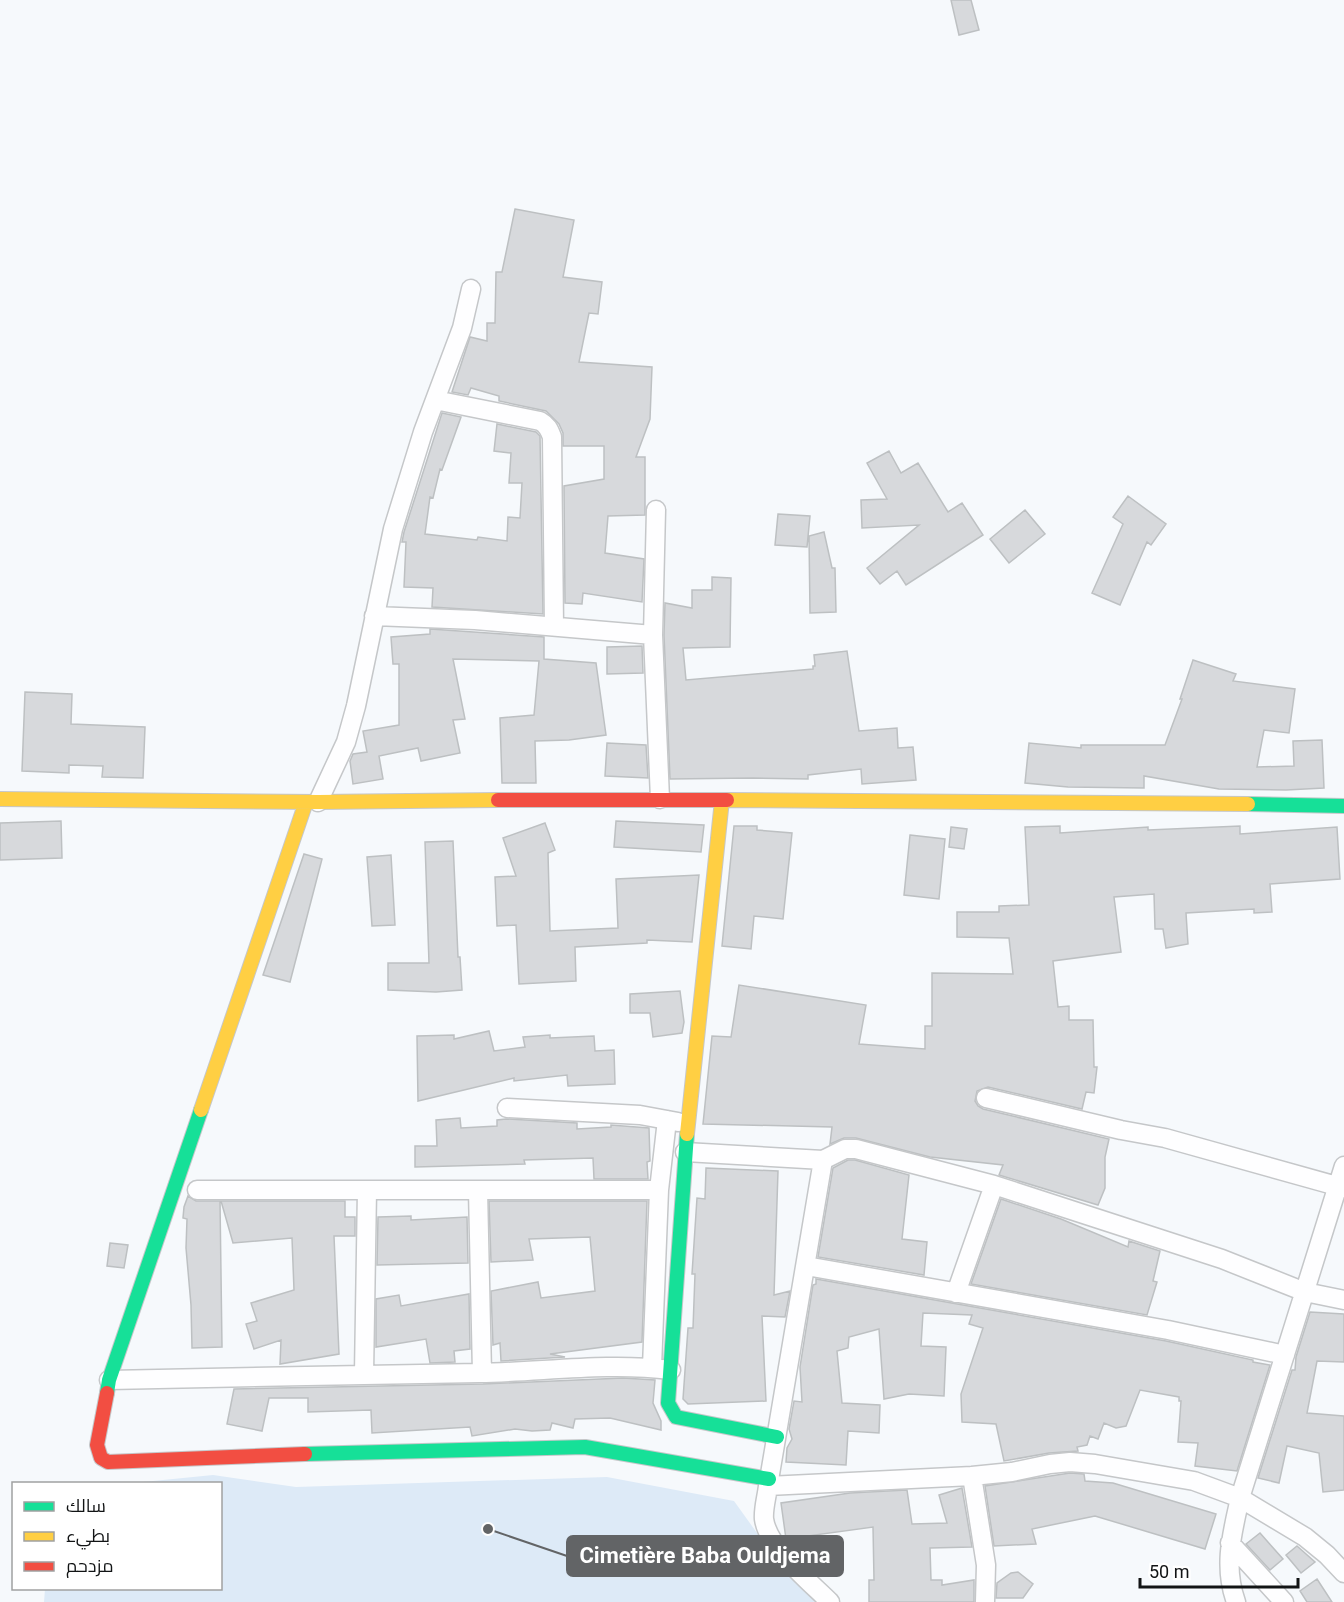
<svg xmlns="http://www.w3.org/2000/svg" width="1344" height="1602" font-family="Roboto,Cairo,sans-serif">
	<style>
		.green { fill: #ddeaf7 }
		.building { fill: #d7d9dc; stroke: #bdc0c2; stroke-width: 1.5 }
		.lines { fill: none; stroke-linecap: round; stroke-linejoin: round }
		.street-casing { stroke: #c5c7c9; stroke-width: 21 }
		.fast-casing { stroke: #c5c7c9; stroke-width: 16 }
		.slow-casing { stroke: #c5c7c9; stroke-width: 16 }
		.jam-casing { stroke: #c5c7c9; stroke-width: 16 }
		.street { stroke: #fefeff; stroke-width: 18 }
		.fast { stroke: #16e098; stroke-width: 14 }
		.slow { stroke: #ffcf43; stroke-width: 14 }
		.jam { stroke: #f24e42; stroke-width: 14 }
		.leader { fill: none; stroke: #626466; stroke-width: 2 }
		.callout-dot { fill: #626466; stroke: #fff; stroke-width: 2 }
		.callout { fill: #626466; stroke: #626466; stroke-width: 2 }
		.callout-label { font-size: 22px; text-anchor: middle; font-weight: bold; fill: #fff }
	</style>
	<rect width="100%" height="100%" fill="#f6f9fc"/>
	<!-- green -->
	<path class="green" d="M213,1475l83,12 311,-10 127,24 41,57 40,44h-771l1,-13 175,-1v-104l-87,-1z"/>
	<!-- building -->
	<path class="building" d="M951,0h20l8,30 -20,5z
		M515,209l59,11 -11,57 39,5 -4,32 -9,-1 -10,49 73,5 -2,52 -14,38h9v58l-37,1 -3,37 39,6 -2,43 -59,-9 -1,11 -17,-1 -1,-117 40,-7v-33h-41v-13l-4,-9 -13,-13 -47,-10v-5l-28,-8 -3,7 -16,-3 18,-55 17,4v-18h8l1,-51h6z
		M442,413l19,4 -19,53 -2,-1 -7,29 -3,-1 -5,37 52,6 1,-3 29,4 1,-24 12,1 2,-35h-13l2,-30 -17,-2 3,-27 39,8 4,4 3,178 -111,-7 1,-19 -29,-1 2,-45h-4l2,-10z
		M889,451l12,22 17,-10 30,49 14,-9 21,32 -77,50 -9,-14 -17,13 -13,-16 52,-43 -57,3 -1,-28 26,-1 -20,-36z
		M1128,496l38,28 -15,21 -4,-3 -27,63 -28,-12 31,-69 -10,-7z
		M1025,510l20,24 -36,29 -19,-24z
		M778,514l32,2 -3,31 -32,-2z
		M824,532l8,36h3l1,44 -26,1 -1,-77z
		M712,577l19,1 -1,69 -47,1 3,32 127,-11v-3h2l-1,-11 33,-4 12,80 38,-3 1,20 15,-1 3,33 -54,4 -1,-15 -53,6v4l-55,-1 -83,1 -6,-144 1,-32 27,5v-18h20z
		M430,629l114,8v22l52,4 10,72 -37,5 -34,1 1,42h-34l-2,-65 34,-3 5,-54 -86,-2 12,60 -12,1 7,33 -39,8 -3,-13 -39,8 4,23 -30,5 -3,-23 3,-7 14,-2 -4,-21 36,-6v-61h-6l-2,-27 39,-3z
		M642,646l1,27 -36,1v-27z
		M1193,660l43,14 -3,7 62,8 -6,44 -25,-3 -7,37 37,-1 -1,-25 29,-1 2,48 -38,2 -67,-1 -75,-13v12l-76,-1 -43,-4 4,-40 52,5v-3h84l17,-46h-2z
		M25,692l47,2 -1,30 74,3 -2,51 -41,-1 1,-11 -34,-1v8l-47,-2z
		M607,743l39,2 2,33 -43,-2z
		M61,821l1,37 -62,2v-37z
		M616,821l88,4 -3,27 -87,-5z
		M545,823l10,27 -7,3 2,78 68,-3 -2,-49 83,-4 -7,67 -45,-2v3l-72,4 1,34 -57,3 -3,-59 -19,1 -2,-49 21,-1 -13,-38z
		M734,826h23v4l35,3 -9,86 -29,-3 -3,33 -29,-3z
		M1060,826v7l88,-6v3l92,-4v8l97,-7 3,52 -70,5 2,28 -18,1v-4l-68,4 2,31 -22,4 -3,-19h-8l-1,-35 -40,3 7,55 -68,9 5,46 11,-1v14h24l1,47h3l-3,26 -8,-1 -4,17 -94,-22 -11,4 -2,10 3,5 5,3 126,30 -4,18v31l-7,17 -99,-30 4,-10 -73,-8 -74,-19h-12l-14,6 2,-17 -129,-3 9,-88 19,1 8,-52 127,20 -7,39 66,5v-23h7v-53l81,1 -4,-36 -52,-1v-25h42v-6l30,-1 -4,-78z
		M951,827l16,2 -3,20 -15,-2z
		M910,835l35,4 -6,60 -35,-4z
		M453,841l5,116h2l2,33 -26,2 -48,-2v-27h41l-4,-121z
		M304,854l18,5 -32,123 -27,-7z
		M391,855l4,70 -23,1 -5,-69z
		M680,991l4,31 -2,11 -29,4 -3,-24h-20v-19z
		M489,1031l5,20 31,-4 -2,-10 27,-2v3l44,-2 1,15 19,-1 1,34 -47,2 -1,-11 -53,6v-3l-96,23 -1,-65 37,-1v4z
		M460,1118l1,10 36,-2v-6l9,-1 71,4v6l34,-2v-2l38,3 1,33 -3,1 1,17h-54l-1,-21 -69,2 1,4 -110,3v-21h22l-1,-26z
		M848,1160h7l54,15 -7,64 25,3 -3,33 -106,-18 15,-89z
		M706,1168l72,3 -4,124 16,-4 -5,26 -23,-1 4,85 -78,3 -5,-5 5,-71h5l2,-54h-3l5,-76 8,1z
		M188,1196l8,5h24l2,146 -30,1 -1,-43 -5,-57 1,-29 -4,-1 1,-11z
		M1001,1199l60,20 67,28 1,-6 31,10 -7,30 4,1 -10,33 -176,-31z
		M221,1201h124v16h10v19h-21l5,118 -59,10 1,-24 -27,9 -8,-25 11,-3 -6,-18 43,-13 -2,-52 -59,5z
		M489,1201h158l-5,141 -92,12 15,3 -64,4 -1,-18 -7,2 -2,-54 47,-9 3,16 54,-7 -5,-54 -61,2 4,21 -42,2z
		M411,1216v4l56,-3 1,46 -91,2 1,-48z
		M110,1243l18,2 -4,23 -17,-2z
		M816,1279l350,62 87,19v2l17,3 -33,106 -42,-5 3,-23 -20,-1 3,-41h-2v-4l-39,-7 -14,36 -10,2 -12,-5 -6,16 -8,-3 -3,9 -10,2 1,4 -29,2 -45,8 -8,-37 -34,-2 -1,-28 22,-66 -14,-4 3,-9 -49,-2 -2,33 25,1 -2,49 -35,-2 -25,5 -5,-70 -30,8 -1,11 -11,3 5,52 38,2 -1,28 -31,-2 -2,34 -60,-3 1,-14 5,-9 -3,-10 5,-28 8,1 -2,-35 13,-82 3,-1z
		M469,1294l1,55 -16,2 1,11 -25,1 -4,-24 -50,8v-48l23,-4 2,11z
		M1310,1312l34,2v48l-27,-1 -10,52 37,3v74l-21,2 -4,-39 -32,-7 -8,37 -21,-5 34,-108h3l1,-13z
		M623,1378l32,2 -2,23 8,18v9l-51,-12 -35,1 -2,9 -21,-5 -2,7 -18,1 -17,-2 -43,7 -2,-9 -98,6 -1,-23 -63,2v-14h-39l-7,33 -35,-7 7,-35 249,-5z
		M1070,1473l14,1 1,7 28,2 103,31 -11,35 -110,-33 -63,13 4,15 -42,2 -9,-60z
		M962,1488l10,59 -42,1 1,32h11v5l32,-5v22h-105v-22h5l-1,-53 -87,12 -5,-36 69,-10 57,-3 5,34 35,-1 -8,-28z
		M1260,1533l23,26 -13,11 -24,-26z
		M1297,1546l18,16 -14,11 -15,-18z
		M1018,1572l15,12 -10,14h-27l1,-15 14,-10z
		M1317,1579l15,23h-25l-7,-11z"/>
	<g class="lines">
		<defs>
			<path id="street" d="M435,400l105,21c7,4 9,8 12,16l2,189
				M656,510l-3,125 7,164
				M374,616l101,4 178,15
				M318,802l28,-60 10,-36 37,-177 30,-97 39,-104 9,-39
				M986,1098l135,32 44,8 179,50
				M507,1108l133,7 38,7
				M685,1152l138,8 22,-11h11l138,36 228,74 83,33 39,8
				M823,1160l-55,326c-1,10 -5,23 -4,33 4,29 46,63 66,83
				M197,1190h462
				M478,1190l4,183
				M806,1266l362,64 117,25
				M956,1293l38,-108
				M652,1367l7,-177 8,-70
				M364,1374l3,-184
				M109,1380c123,-3 247,-5 370,-7 64,-1 128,-11 192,-3
				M972,1476l14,89 -1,37
				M768,1486l204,-10 40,-4 38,-8 20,-2 25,2 99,17 46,17 65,39 22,18 17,18
				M1230,1543l54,59
				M1236,1602c-13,-36 -4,-68 4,-104l104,-332"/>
			<path id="fast" d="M1248,804l96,2
				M687,1134l-19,269 8,14 101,20
				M107,1393l2,-13 92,-270
				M305,1454l280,-7 184,32"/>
			<path id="slow" d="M0,799l318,3 180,-2
				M727,800l521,4
				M201,1110l105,-308
				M687,1134l35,-334"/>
			<path id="jam" d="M498,800h229
				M107,1393l-10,52 4,13 7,4 197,-8"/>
		</defs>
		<!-- street casing -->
		<use href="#street" class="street-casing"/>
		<!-- fast casing -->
		<use href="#fast" class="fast-casing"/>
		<!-- slow casing -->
		<use href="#slow" class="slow-casing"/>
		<!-- jam casing -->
		<use href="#jam" class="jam-casing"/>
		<!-- street -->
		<use href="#street" class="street"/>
		<!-- fast -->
		<use href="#fast" class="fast"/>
		<!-- slow -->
		<use href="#slow" class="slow"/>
		<!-- jam -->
		<use href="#jam" class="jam"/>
	</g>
	<!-- callouts -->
	<path class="leader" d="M488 1529L567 1556"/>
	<circle class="callout-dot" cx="488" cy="1529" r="6"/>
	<rect class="callout" x="567" y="1536" width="276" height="40" rx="6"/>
	<g class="callout-label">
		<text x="705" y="1563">Cimetière Baba Ouldjema</text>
	</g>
	<!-- legend -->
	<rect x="12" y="1482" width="210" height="108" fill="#ffffff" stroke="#a0a1a1" stroke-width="1.5"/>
	<rect x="24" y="1502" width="30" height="9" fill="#16e098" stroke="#a0a1a1" stroke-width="1.5"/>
	<text x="66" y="1512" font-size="18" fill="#121415">سالك</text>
	<rect x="24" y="1532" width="30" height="9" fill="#ffcf43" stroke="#a0a1a1" stroke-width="1.5"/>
	<text x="66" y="1542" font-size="18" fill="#121415">بطيء</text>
	<rect x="24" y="1562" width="30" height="9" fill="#f24e42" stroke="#a0a1a1" stroke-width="1.5"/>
	<text x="66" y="1572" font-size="18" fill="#121415">مزدحم</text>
	<!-- scale -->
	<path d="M1140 1578v9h158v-9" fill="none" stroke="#121415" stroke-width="3"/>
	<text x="1149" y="1578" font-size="18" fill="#121415" stroke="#ffffff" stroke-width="4.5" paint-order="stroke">50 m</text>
</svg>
